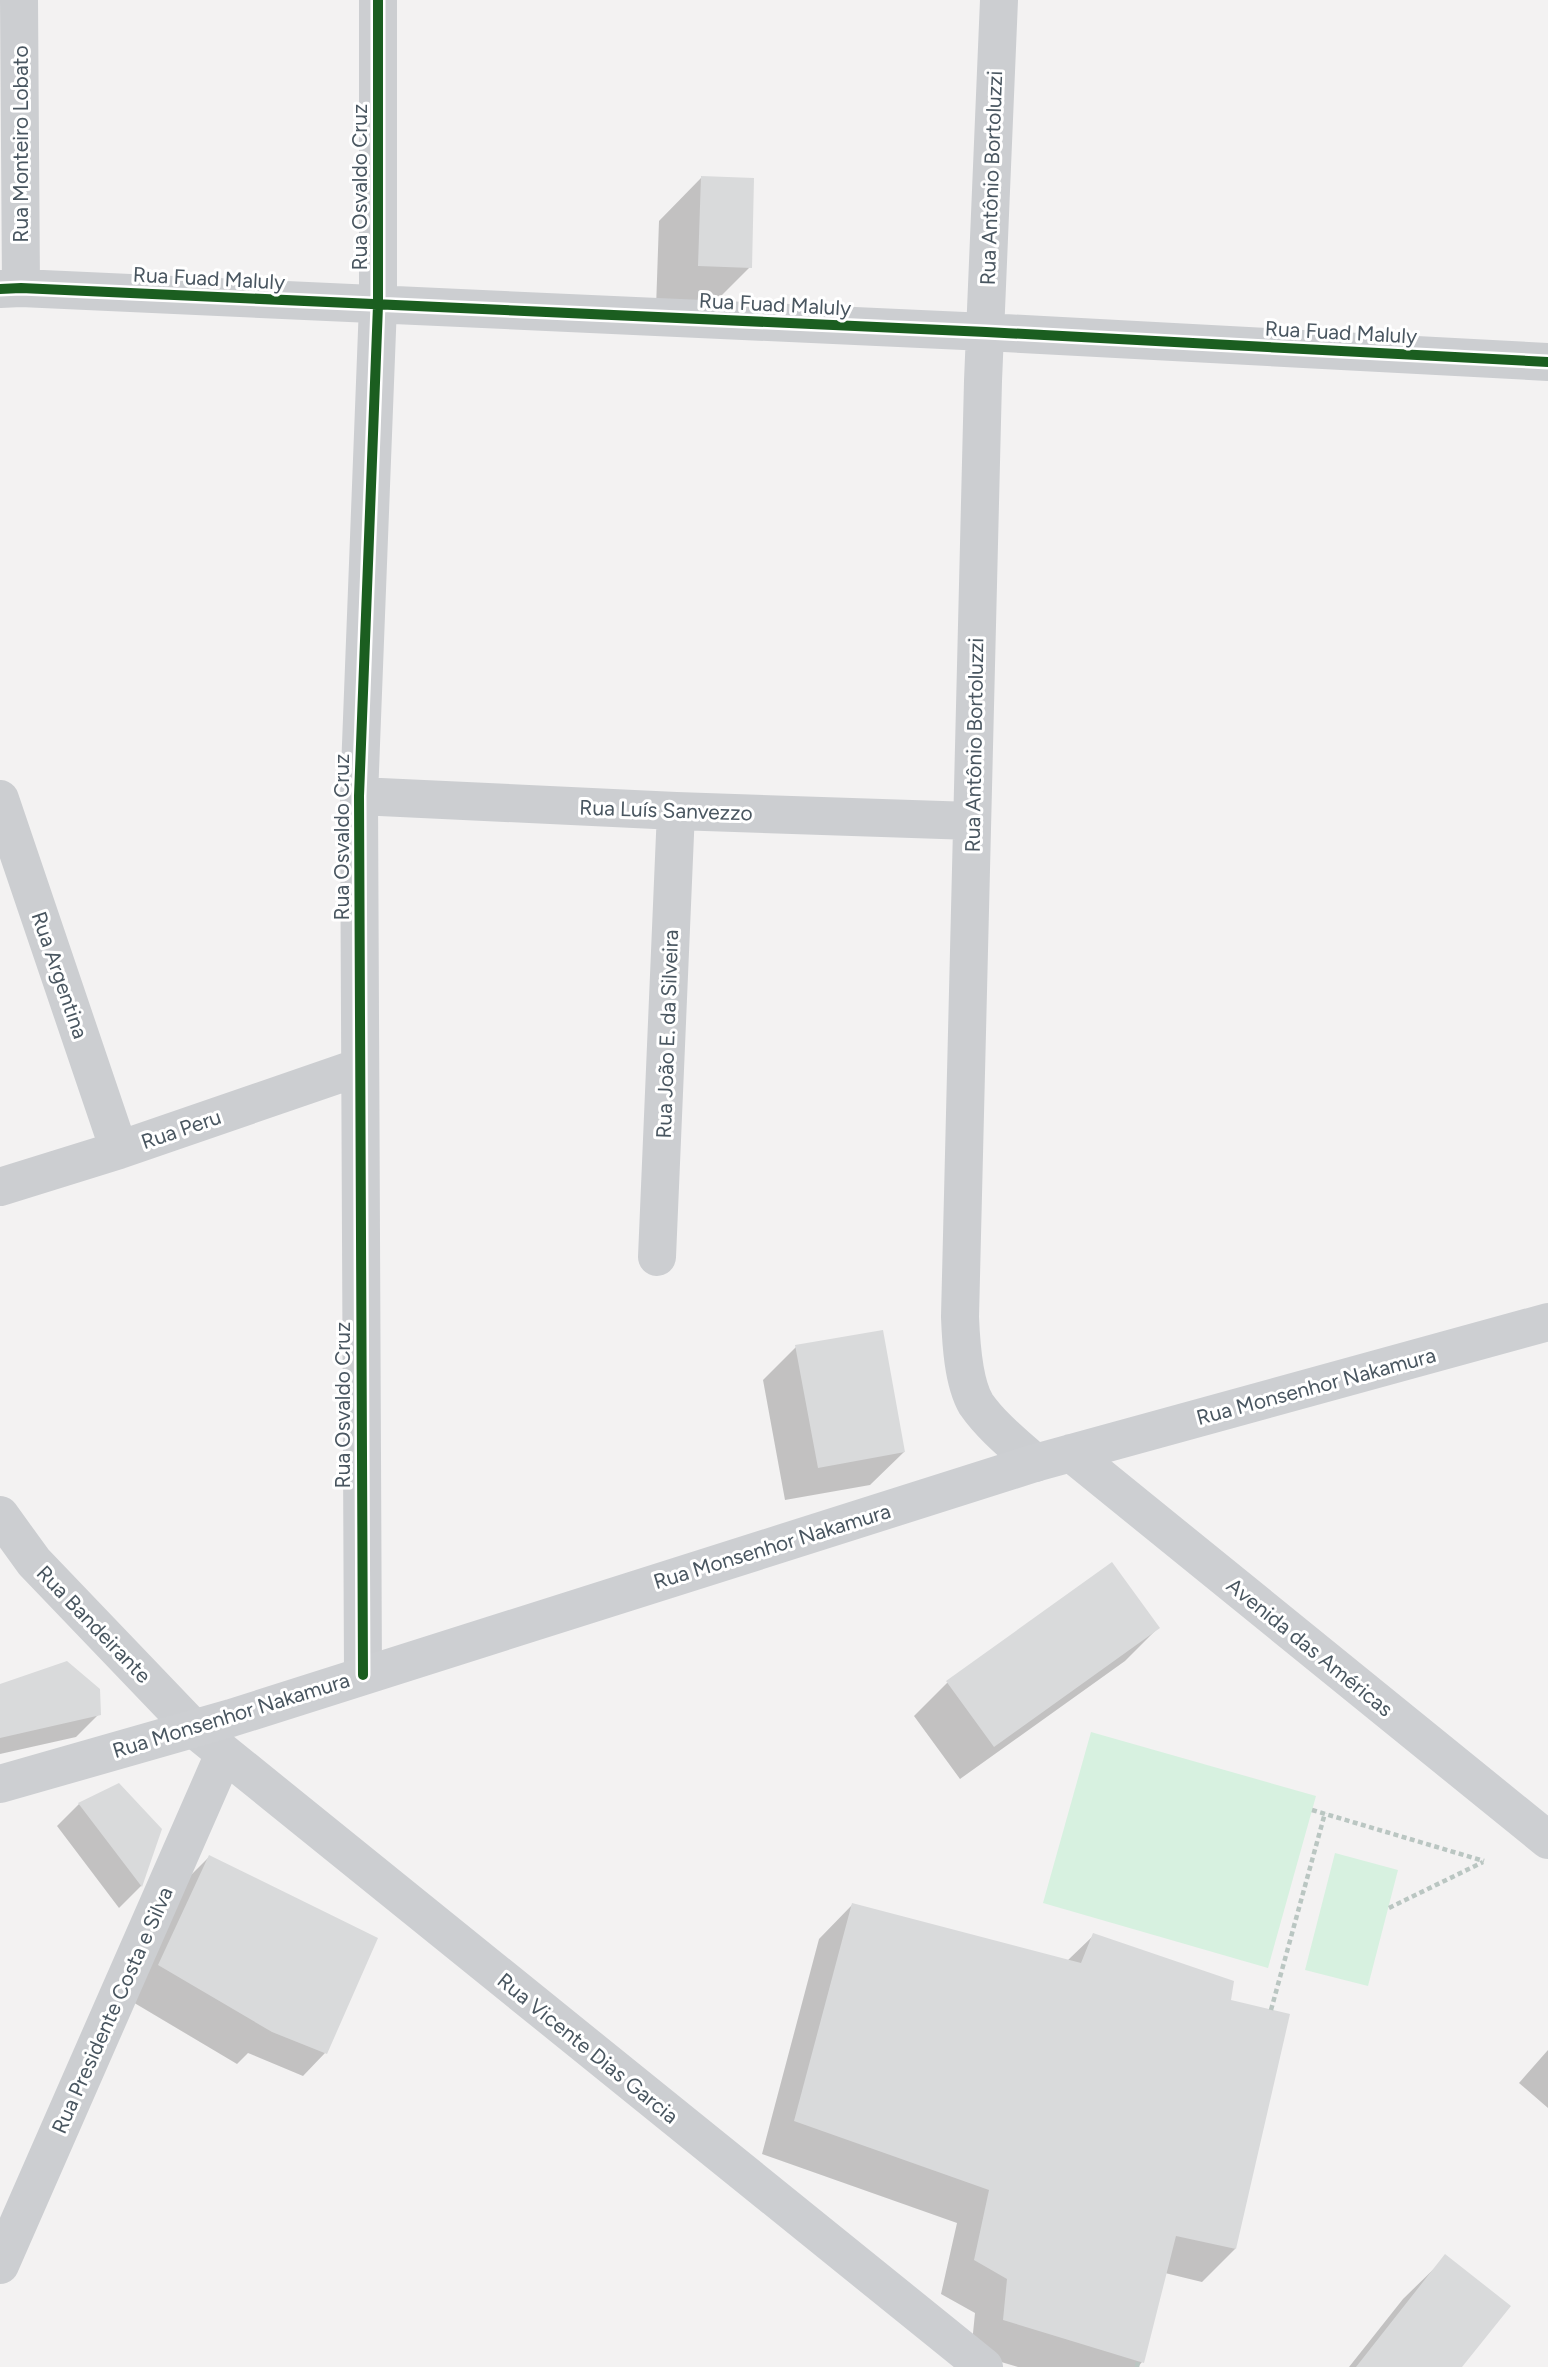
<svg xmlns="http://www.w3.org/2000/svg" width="1548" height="2367" font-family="Figtree,sans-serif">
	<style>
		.green { fill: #d7f1e0 }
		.shadow { fill: #0003 }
		.building { fill: #d9dadb }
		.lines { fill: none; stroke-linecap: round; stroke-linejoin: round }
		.path { stroke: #bac6c2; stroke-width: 4.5; stroke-dasharray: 5 3.5; stroke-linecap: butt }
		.street { stroke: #ccced1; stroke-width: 38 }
		.secondary { stroke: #cdcfd2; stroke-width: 38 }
		.cycleway-casing { stroke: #fff; stroke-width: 15 }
		.cycleway { stroke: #1b5e20; stroke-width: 10 }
		.labels { text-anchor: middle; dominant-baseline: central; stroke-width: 6; stroke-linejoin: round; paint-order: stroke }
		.street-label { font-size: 21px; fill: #495660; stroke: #fff }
	</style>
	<rect width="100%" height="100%" fill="#f3f2f2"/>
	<!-- green -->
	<path class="green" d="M1091,1732l225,64 -48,172 -225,-65z
		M1335,1853l63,17 -30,116 -63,-16z"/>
	<!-- shadow -->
	<path class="shadow" d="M701,178l49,89 -43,43 -51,-2 3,-87z
		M796,1347l108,105 -34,33 -85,15 -22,-120z
		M1158,1628l-33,33 -165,118 -46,-63 33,-33z
		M0,1685l99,29 -23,23 -76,17z
		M79,1804l81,25 -19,57 -22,22 -62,-82z
		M209,1857l167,82 -51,114 -22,23 -55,-23 -11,11 -111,-66 50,-108z
		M852,1905l215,56 27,-26 135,66 6,248 -33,33 -37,-9 -23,89 -4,5h-120l-47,-14 4,-40 -34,-19 16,-71 -195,-69 57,-215z
		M1548,2050v58l-29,-25z
		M1446,2257l14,110h-111l54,-68z"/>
	<!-- building -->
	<path class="building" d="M701,176l53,2 -2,90 -54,-2z
		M883,1330l22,122 -87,16 -23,-123z
		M1112,1562l48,66 -166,119 -48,-66z
		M67,1661l33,28 1,26 -101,23v-54z
		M119,1783l43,46 -20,58 -64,-84z
		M209,1855l169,83 -51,116 -55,-22 -114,-67z
		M852,1903l229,60 12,-30 141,48 -3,19 59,14 -54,235 -60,-13 -32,127 -141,-43 4,-41 -33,-19 15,-70 -195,-69z
		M1445,2254l66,52 -49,61h-106z"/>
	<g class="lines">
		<!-- path -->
		<path class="path" d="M1312,1810l172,51
			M1389,1908l94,-46
			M1271,2010l54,-197
			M1137,2367l1,-6"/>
		<!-- street -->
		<path class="street" d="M19,0l2,288
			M999,0l-16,381 -23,936c1,25 3,65 16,87 16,23 39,41 59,59
			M0,289l21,-1 965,44 562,30
			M359,796l317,15 296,10
			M0,799l119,351
			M0,1187l119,-37 241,-83
			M657,1257l19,-446
			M0,1515l34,47 159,166 791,639
			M363,1675l-4,-879 19,-491v-305
			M0,2265l224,-511"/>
		<!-- secondary -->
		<path class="secondary" d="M1071,1453l477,387
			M0,1784l231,-66 804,-255 513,-141"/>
		<defs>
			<path id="cycleway" d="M0,289l21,-1 965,44 562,30
				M363,1675l-4,-879 19,-491v-305"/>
		</defs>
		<!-- cycleway casing -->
		<use href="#cycleway" class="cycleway-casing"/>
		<!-- cycleway -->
		<use href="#cycleway" class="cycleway"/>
	</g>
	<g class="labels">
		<!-- street labels -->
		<g class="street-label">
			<text transform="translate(20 144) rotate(-90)">Rua Monteiro Lobato</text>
			<text transform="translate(991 178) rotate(-88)">Rua Antônio Bortoluzzi</text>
			<text transform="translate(359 187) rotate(-90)">Rua Osvaldo Cruz</text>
			<text transform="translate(209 278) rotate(3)">Rua Fuad Maluly</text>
			<text transform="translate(775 304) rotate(3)">Rua Fuad Maluly</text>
			<text transform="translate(1341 332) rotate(3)">Rua Fuad Maluly</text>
			<text transform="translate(974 745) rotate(-89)">Rua Antônio Bortoluzzi</text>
			<text transform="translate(666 810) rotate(2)">Rua Luís Sanvezzo</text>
			<text transform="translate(341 837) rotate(-90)">Rua Osvaldo Cruz</text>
			<text transform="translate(60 975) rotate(71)">Rua Argentina</text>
			<text transform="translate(667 1034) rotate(-88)">Rua João E. da Silveira</text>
			<text transform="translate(181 1129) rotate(-19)">Rua Peru</text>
			<text transform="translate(1316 1386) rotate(-15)">Rua Monsenhor Nakamura</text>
			<text transform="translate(342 1405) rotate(-90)">Rua Osvaldo Cruz</text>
			<text transform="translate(772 1546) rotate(-17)">Rua Monsenhor Nakamura</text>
			<text transform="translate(94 1624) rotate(46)">Rua Bandeirante</text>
			<text transform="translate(1310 1647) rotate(39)">Avenida das Américas</text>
			<text transform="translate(231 1715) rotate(-17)">Rua Monsenhor Nakamura</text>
			<text transform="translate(112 2010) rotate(-66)">Rua Presidente Costa e Silva</text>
			<text transform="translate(588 2048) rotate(39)">Rua Vicente Dias Garcia</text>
		</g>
	</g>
</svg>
